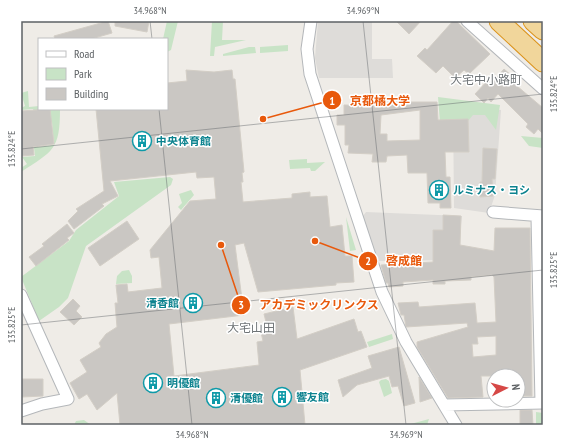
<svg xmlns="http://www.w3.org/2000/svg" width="564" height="446" font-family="'PT Sans Narrow','Noto Sans JP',sans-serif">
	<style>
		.industrial { fill: #dedcd9 }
		.green { fill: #c8e3c6 }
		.building { fill: #cac7c3; stroke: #d3cec6; fill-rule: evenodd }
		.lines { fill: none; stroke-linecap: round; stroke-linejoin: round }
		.minor-casing { stroke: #b4b7ba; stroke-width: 13 }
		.motorway-casing { stroke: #db931a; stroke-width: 21 }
		.minor { stroke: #fff; stroke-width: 11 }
		.motorway { stroke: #f1d69b; stroke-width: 19 }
		.ticks { fill: none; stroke: #5e6265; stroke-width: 1; stroke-opacity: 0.45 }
		.labels { text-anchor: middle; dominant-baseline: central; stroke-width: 3; stroke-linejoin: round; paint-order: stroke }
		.culture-label { font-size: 11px; font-weight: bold; fill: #0d838f; stroke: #fff; text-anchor: start }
		.neighbourhood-label { font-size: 12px; fill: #6f7477; stroke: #fff }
		.leader { fill: none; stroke: #e8590c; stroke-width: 1.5 }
		.callout-dot { fill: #e8590c; stroke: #fff; stroke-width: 1.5 }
		.mark-label { font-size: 12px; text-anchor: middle; font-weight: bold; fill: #fff }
		.callout-label { font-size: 12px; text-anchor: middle; font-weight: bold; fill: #e8590c; stroke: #fff; stroke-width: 3; stroke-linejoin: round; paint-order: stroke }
		.neatline { fill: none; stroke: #5e6265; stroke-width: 1.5 }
		.ticks-label { font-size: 10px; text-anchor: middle; fill: #5e6265 }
	</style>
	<rect width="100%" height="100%" fill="#efece7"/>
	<!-- industrial -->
	<path class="industrial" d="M318,21h54v38h20l1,19h-74l-4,-20z
		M453,106l48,4 -6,85 -6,18 -35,-5z
		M366,212l96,4 -5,44 -81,1 -13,-45z"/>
	<!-- green -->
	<path class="green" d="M167,21h11l-7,29 -4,2v-13h-4z
		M212,21h11l-1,19h24l-31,7 -1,9h-4z
		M288,45v6l-28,2v-6z
		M249,47h6l1,6 -33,3v-2z
		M28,91l1,16 10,-1v3h21c0,41 -7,42 -39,63v-4l6,-4 -5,-7 13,-1 -2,-16 3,-1 2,8 16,-2 -2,-23 -15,2 -4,-15 -12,1v-2l4,-2 -4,-13z
		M438,97l62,8 -4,25 -11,-15h-12l-11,13 -22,-5z
		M521,136l22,2v10l-14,-2z
		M307,159v4l18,-1 -10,9h-4l-1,-3 -20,1 -1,-9z
		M170,177l3,2 -2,6 -85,61 -18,52 -9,9 -20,14 -18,-44 48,-36 7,-11 43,-34 -5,-14z
		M191,190l3,5 -13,15 -3,-3 4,-4 -3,-9z
		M346,217l10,33 -6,1z
		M129,270l3,6v7l-16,1 1,-8 5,-5z
		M392,334l1,5 -24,8 -2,-5z
		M386,379l3,2 3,12 -8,4 -5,-15 2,-2z
		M536,412l7,1v12h-7z
		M429,419l-2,6h-20z
		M84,420l7,5h-17l2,-4z"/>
	<!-- building -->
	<path class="building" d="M108,21l4,12 -21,6h-36l-1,-3z
		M115,21h34l-2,11 -32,-6z
		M396,21h25l-12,13z
		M453,21h3l34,33 -21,20 -5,-4 -9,8 -12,-12 -7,7 -19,-17 8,-8 2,2z
		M504,69l16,14 -3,3 26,22v26l-5,-5 -4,5 -8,-7 2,-3 -30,-30 -7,8 -3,-4 -4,5 -9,-9 13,-14 3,4z
		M186,70l28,2 18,-2 1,9h2l9,93 -2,1 1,9h-2l2,20 49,-4v-4l18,-2v5l17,-1 3,31 12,-2 3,31h7l2,26 -18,1v2l-78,7 -14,-49 -9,2 9,70 -75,9 5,52 85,-11 -2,-23 6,-1 -3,-13 7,-2 -3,-12 29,-7 4,32 57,-20 4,13 3,-1 6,16 -67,23 5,55h-185l-3,-32 -20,17 -10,-16 -8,5 -9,-16 17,-11 -7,-12 21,-13 -2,-4 7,-9 11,-7 -2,-24h3l-2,-18 11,-1 1,8 34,-4 -3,-31 -8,1 -1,-8 40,-49 26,-2 -2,-22 -17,1 -1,-6 -86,9 8,15 -16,8 2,2 -30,23 -6,-8 10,-10 -2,-2 28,-18 -8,-82h71v-26l20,-2z
		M405,101v1h32l1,18 30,-1 1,33h-24l1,25h4l1,31h-11v-5h-12l-1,-30h-19l-1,-18 -20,1 -1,6h-14l1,-8 -25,-1 1,-8h-4v-20h-8v-10h7v-10l48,1v-3zM420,110v30l-33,1v-7h-7l1,-19z
		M50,109l4,35 -21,3 1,8 -13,1v-45z
		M483,148l14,1 -2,30h-3l1,17 -13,1v-15h2z
		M443,215l18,1 -1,29 34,6 1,-23h35l2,168h-13v-20h-38l2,21 -35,1 -31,-51v-5l51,-15 -1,-4 -61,4 -2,-12h-3l-3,-12 20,-1 1,5 56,-4 2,20 19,-1 -2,-45 -2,-2 -21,2v3l-26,1v3h-12v-4l-30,2v4l-14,1 -1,-4h-2l-5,-18 52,-3v-32h10zM496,336v19l-23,2 -1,-13h6l-1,-7z
		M127,221l12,18 -39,27 -12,-18z
		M67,224l7,9 -7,5 2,2 -33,26 -7,-9 15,-11 -2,-2z
		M73,299l7,7 -4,5 6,6 -8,8 -14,-13z
		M399,347l16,56 -11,3 -6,-20 -6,1 -3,-11 -32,9 -14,12 -5,-17 34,-12 -4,-12z
		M419,377l13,21 -12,4z
		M22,379h21v17l-21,1z
		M520,410h12l1,15h-13z"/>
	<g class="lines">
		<defs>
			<path id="minor" d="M311,21l-4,28 3,25 72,218 24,50 50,83
				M467,21l76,68
				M493,212l50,4
				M537,217l4,186
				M21,295l47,104 -26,5 -21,7
				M444,405l99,-2"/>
			<path id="motorway" d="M499,21l44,41
				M533,21l10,9"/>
		</defs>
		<!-- minor casing -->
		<use href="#minor" class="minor-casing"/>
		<!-- motorway casing -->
		<use href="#motorway" class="motorway-casing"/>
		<!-- minor -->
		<use href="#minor" class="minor"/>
		<!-- motorway -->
		<use href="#motorway" class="motorway"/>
	</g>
	<!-- ticks -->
	<path class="ticks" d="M150,21l2,18M363,21l43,404M159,109l33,316M21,149l522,-55M21,325l522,-55"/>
	<!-- icons -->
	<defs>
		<symbol id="building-ring" viewBox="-11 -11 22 22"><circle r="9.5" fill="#fff" stroke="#0f9aa8" stroke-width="1.5"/><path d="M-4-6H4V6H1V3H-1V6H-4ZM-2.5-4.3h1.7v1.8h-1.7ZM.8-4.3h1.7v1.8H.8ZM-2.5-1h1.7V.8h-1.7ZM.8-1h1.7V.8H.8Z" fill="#0f9aa8"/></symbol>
	</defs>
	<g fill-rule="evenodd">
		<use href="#building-ring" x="131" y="130" width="22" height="22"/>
		<use href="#building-ring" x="428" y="179" width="22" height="22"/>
		<use href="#building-ring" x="182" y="292" width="22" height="22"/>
		<use href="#building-ring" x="142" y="372" width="22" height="22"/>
		<use href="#building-ring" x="271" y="386" width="22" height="22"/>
		<use href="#building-ring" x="205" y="387" width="22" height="22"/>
	</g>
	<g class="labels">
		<!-- culture labels -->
		<g class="culture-label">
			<text x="156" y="141">中央体育館</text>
			<text x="453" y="190">ルミナス・ヨシ</text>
			<text x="179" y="303" text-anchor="end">清香館</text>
			<text x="167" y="383">明優館</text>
			<text x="296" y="397">響友館</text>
			<text x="230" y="398">清優館</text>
		</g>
		<!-- neighbourhood labels -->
		<g class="neighbourhood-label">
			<text x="486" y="79">大宅中小路町</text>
			<text x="251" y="327">大宅山田</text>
		</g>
	</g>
	<!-- callouts -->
	<path class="leader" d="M263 119L332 100M315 241L368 261M221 245L241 305"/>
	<g class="callout-dot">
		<circle cx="263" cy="119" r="4"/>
		<circle cx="315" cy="241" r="4"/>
		<circle cx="221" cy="245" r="4"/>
		<circle cx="332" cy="100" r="10"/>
		<circle cx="368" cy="261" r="10"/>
		<circle cx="241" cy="305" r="10"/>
	</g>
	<g class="mark-label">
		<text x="332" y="105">1</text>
		<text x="368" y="265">2</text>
		<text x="241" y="309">3</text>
	</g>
	<g class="callout-label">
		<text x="380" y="105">京都橘大学</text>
		<text x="404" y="265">啓成館</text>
		<text x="319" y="309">アカデミックリンクス</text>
	</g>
	<!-- border -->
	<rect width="564" height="446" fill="none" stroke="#ffffff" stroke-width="44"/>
	<!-- legend -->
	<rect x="38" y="38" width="130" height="72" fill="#ffffff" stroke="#bfc0c1"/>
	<rect x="46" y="51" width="20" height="6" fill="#ffffff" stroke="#bfc0c1"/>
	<text x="74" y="58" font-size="12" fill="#5e6265">Road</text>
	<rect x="46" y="68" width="20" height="12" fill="#c8e3c6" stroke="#bfc0c1"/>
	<text x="74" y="78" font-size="12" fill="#5e6265">Park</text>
	<rect x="46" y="88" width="20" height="12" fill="#cac7c3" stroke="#bfc0c1"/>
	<text x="74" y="98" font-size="12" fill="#5e6265">Building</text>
	<!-- north arrow -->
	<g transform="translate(506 388) rotate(84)"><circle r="19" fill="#ffffff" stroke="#bfc0c1"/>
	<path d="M0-3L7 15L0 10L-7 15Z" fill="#d64846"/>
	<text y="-6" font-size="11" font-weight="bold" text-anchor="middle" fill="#5e6265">N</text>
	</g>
	<rect x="22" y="22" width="520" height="402" class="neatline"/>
	<g class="ticks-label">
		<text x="150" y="14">34.968°N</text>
		<text x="363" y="14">34.969°N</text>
		<text transform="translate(553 94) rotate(-90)" y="4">135.824°E</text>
		<text transform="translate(11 149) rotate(-90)" y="4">135.824°E</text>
		<text transform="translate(553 270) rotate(-90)" y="4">135.825°E</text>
		<text transform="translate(11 325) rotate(-90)" y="4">135.825°E</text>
		<text x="192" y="438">34.968°N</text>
		<text x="406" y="438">34.969°N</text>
	</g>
</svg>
